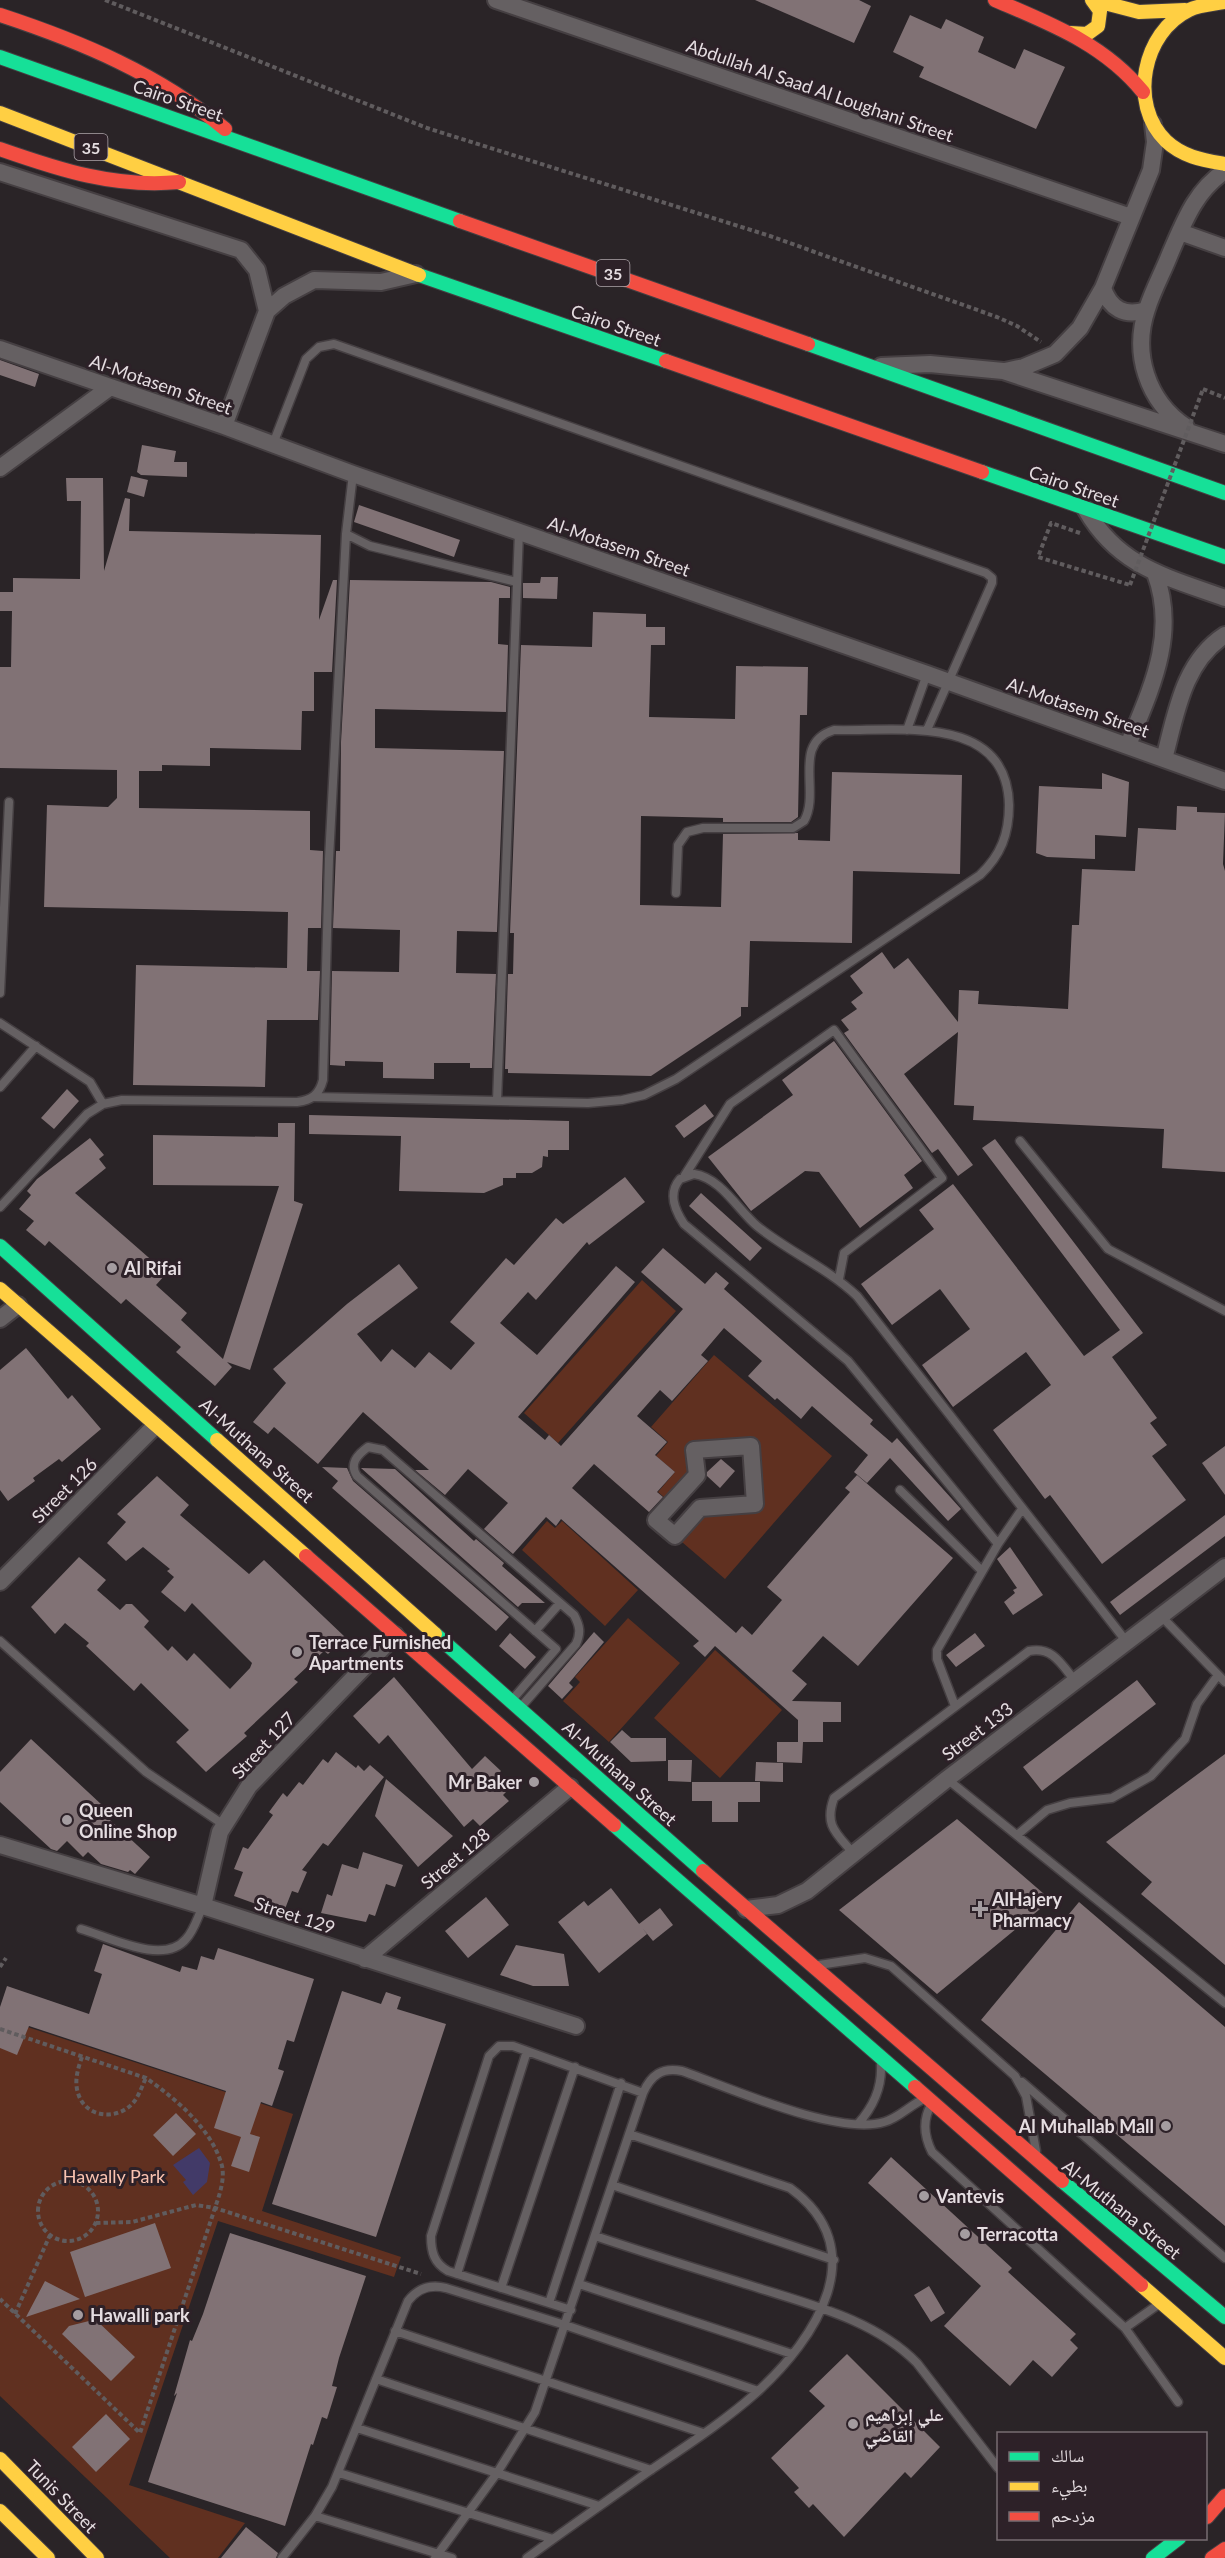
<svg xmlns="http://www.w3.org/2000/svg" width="1225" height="2558" font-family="Lato,'Noto Naskh Arabic',sans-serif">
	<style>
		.green { fill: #603020 }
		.water { fill: #423a68 }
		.building { fill: #817275 }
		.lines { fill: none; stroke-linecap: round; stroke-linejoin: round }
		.lane-casing { stroke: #453f42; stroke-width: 11 }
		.street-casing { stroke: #453f42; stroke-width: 20 }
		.fast-casing { stroke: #453f42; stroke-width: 16 }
		.slow-casing { stroke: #453f42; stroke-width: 16 }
		.jam-casing { stroke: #453f42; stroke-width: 16 }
		.path { stroke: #605c5e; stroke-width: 4; stroke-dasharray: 4.5 3; stroke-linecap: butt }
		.lane { stroke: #656062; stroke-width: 8 }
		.street { stroke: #656062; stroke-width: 16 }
		.fast { stroke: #16e098; stroke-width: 14 }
		.slow { stroke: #ffcf43; stroke-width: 14 }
		.jam { stroke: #f24e42; stroke-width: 14 }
		.path-bridge { stroke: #605c5e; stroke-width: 4; stroke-dasharray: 4.5 3; stroke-linecap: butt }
		.poi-dot { fill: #a49ca0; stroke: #2d2128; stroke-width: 2 }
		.labels { text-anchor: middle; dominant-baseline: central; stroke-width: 6; stroke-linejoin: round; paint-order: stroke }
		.shield { fill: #2d2128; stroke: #aea5aa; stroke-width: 1.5 }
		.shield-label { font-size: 16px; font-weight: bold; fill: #e5dde1 }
		.street-label { font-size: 18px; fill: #e5dde1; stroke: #2d2128 }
		.poi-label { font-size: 18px; font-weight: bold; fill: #e5dde1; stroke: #2d2128; text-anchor: start }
		.park-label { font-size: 18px; fill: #fac3b0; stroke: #2d2128 }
	</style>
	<rect width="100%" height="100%" fill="#2a2427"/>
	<!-- green -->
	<path class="green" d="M642,1280l34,31 -118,132 -34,-30z
		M714,1355l118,101 -107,123 -50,-43 25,-28 55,-4 -4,-58 -56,4 2,25 -26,28 -13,-11 17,-20 -19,-16 12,-14 -17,-15z
		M547,1521l8,7 7,-7 76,69 -33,36 -83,-76z
		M628,1618l52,45 -71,79 -46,-41 17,-19 -5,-5z
		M715,1650l67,60 -62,68 -66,-60z
		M0,2018l293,96 -31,97 139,46 -7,20 -176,-56 -89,264 116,38 -27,35h-48l-170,-162z"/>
	<!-- water -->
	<path class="water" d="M199,2148l11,15 -3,19 -14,13 -10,-13 3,-2 -13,-15z"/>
	<!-- building -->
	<path class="building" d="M755,0h104l12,6 -17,37z
		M910,15l31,14 5,-10 38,18 -6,15 37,17 9,-20 41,18 -29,62 -117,-52 5,-10 -31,-15z
		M0,360l39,14 -4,13 -35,-12z
		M142,445l34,6 -2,11h13v15l-46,-2 -4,-3z
		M131,476l17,4 -4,17 -17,-5z
		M66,478h37l1,93 21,-73 5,1 -1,32 192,4 -2,85 14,-40h4l-5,92h-18v39h-12l-1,39 -91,-2v18l-48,-1v6h-23v37l171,3v39l13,1 -2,77h-13l-1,43h13l-2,49h-51l-2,67 -132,-2 3,-120 151,3 1,-56 -244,-5 3,-102 61,2 9,-9v-28l-117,-2v-101h11l1,-56h-12v-19h13v-14l67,1 1,-78h-14z
		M359,505l101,35 -6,17 -100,-35z
		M541,577h17l-1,22 -34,-1v-15h17z
		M350,580l141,2 19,5v11h-11l-1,46 10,1 -2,67 -131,-3v39l129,3 -7,181 -40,-1 -1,42 40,1 -4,94h-22v-5h-36v16l-51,-1v-16l-38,-1v5l-15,-1 2,-94 67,1 1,-42 -67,-2 3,-77h4l1,-109z
		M593,612l53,2v13h19v18h-14l-2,72 86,2 1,-53 72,1 -1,48h-7l-2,102 -7,5h-68v-4l-82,-2 -1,89 81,2 2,-73 75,-1v7l32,1 2,-69 130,3 -2,99 -107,-3 -1,72 -102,-2 -2,66h-7v9l-90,60 -143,-3v-4h-3l3,-95h5l1,-41h-4l11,-288 71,2z
		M1102,773l27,9 -3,55 -31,-2v24l-48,-2 -11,-4 3,-67 63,3z
		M1177,806l20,1v5l28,1 -2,51 2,7v301l-63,-4 2,-39 -191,-9 1,-14 -20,-1 4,-73 -54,42 69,91 -15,11 -20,-27 -6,4 -88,-120 5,-3 -8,-10 16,-11 -6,-7 12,-9 -13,-17 32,-24 12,17 14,-11 50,64 1,-32 20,1 -1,13 90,5 4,-84h7l3,-56 53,2 3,-43 38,2z
		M834,1041l88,120 -18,14 9,13 -53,40 -41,-56 -14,-1 -54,40 -43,-54 85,-62 -11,-15z
		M67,1089l12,12 -25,28 -13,-11z
		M705,1104l9,12 -30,22 -9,-12z
		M309,1115l260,6v29h-21v7l-5,-1 -1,11 -10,6h-16v5h-13v7l-19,8 -85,-2 2,-55 -92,-2z
		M278,1123h17l-1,78 9,3 -53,166 -23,-8 5,5 -17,19 -39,-34 5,-5 -55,-48 -5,5 -72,-63 -4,5 -19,-16 8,-9 -15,-12 12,-14 -4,-4 10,-12 53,-41 14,17 -5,4 7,9 -31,25 81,71 9,11 -9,10 31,28 -6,7 42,39 56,-173 -126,-1v-50l125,2z
		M995,1139l148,194 -31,24 45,61 -7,5 17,22 -15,11 34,44 -84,64 -52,-69 -5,4 -52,-69 58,-45 -25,-33 -73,55 -31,-42 48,-36 -30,-40 -48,36 -31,-41 73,-55 -15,-19 34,-26 131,172 36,-26 -138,-182z
		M625,1177l20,25 -56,43 -2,-3 -51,58 -8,-8 -28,31 37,32 79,-89 19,16 -117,135 27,23 4,-5 12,11 122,-137 -42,-37 22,-24 42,36 11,-12 13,11 -5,6 149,131 -3,4 22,19 5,-5 64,71 -13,12 -58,-63 -23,25 -13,-11 14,-17 -56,-49 -11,13 -24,-21 -2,2 -27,-24 14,-15 -38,-33 -23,27 7,6 -36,40 -12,-11 -23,26 30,26 -12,13 20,17 -18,20 6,5 -14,15 -55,-48 -22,24 164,145 6,-7 10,9 30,-35 -15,-13 83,-95 -5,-4 12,-13 96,83 -95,108 -35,-30 -31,35 15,13 -15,17 49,1v20h-18v20h-25v-22l-83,-74 -10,11 -12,-11 6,-5 -138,-122 -5,7 -10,-9 -33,37 -29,-25 24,-26 -40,-34 -23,26 -30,-25h14l-66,-58 -45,52 -44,-37 -6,7 -15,-12 33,-39 -13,-14 74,-65 52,-40 19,24 -61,46 24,28 11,-13 23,19 14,-16 22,18 24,-27 -25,-21 56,-64 8,7 42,-47 7,6z
		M701,1193l61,55 -12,13 -61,-55z
		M26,1348l42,51 4,-4 29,34 -39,33 -3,-3 -26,19 2,3 -27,20 -8,-11v-120z
		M1225,1446v49l-23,-32z
		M721,1459l14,12 -15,17 -13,-12v-4z
		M322,1467l25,1 6,13 156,136 -13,14 -164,-143 6,-7z
		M361,1468l34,1 79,72 2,-2 28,24 -2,3 43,37h-23l-4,4z
		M157,1476l32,29 -9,10 69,59 15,-14 81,77 -17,17 -4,-3 -30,28 4,3 -54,51 3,3 -41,36 -30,-30 13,-12 -48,-47 -7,8 -48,-45 3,-3 -24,-20 -10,11 -24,-27 48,-50 27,23 -9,10 23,20 6,-6h6l17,17 -5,6 24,24 4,-5 15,15 7,-8 36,36 20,-21 2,-5 -60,-60 -7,9 -24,-20 13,-15 -7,-6 3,-2 -27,-22 -17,14 -19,-18 19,-21 -9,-8z
		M1225,1515v21l-105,79 -10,-13z
		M1010,1547l33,48 -30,20 -9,-13 11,-9 -2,-3 4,-2 -20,-29z
		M594,1632l10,10 -35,41 4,4 -11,12 -14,-13z
		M510,1633l26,24 -11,12 -26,-23z
		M975,1633l10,13 -29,21 -10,-12z
		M394,1677l78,92 13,-13 16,15 -4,4 6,7 -4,3 7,7 -3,3 6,6 -29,25 -7,-7 -9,8 -76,-92 -9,9 -26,-28z
		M1137,1680l19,24 -114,87 -19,-24z
		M622,1730l9,8h35v23l-35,1 -21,-20z
		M31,1739l71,66 -4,4 52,48 -15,17 -5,-4 -2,2 -27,-8 -13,-12 -5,5 -16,-16 -10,10 -6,-2 -51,-47v-30z
		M777,1742h26l-1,21 -25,-1z
		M336,1752l20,16 2,-3 6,6 6,-6 14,12 -56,69 -5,-3 -21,27 5,2 -9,21 -6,-2 -9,23 -49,-18 9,-24 -9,-3 9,-22 5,2 25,-34 -4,-3 14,-19 4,4 12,-15 4,3 20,-26 5,4z
		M1225,1754v211l-84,-71 11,-12 -46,-40z
		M668,1760h24l-1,22 -23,-1z
		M756,1762l27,1v19l-28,-1z
		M386,1779l67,57 -35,31 -43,-51z
		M692,1782h68v20h-22v20h-26v-21h-20z
		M957,1819l94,81 -114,94 -98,-84z
		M363,1852l40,13 -8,22 -9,-3 -11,32 -6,-2 -3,8 -45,-9 6,-19 5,2 10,-32 16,5z
		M611,1888l36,46 -48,39 -41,-51 26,-21 4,5z
		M486,1897l23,28 -41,33 -23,-27z
		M1079,1902l146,125v199l-244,-206z
		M660,1908l13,17 -20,16 -14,-17z
		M103,1944l77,28 2,-6 15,4 4,-14 13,4 4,-12 96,31 -20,63 -7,-2 -9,29 6,2 -12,35 -11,-4 -11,32 10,3 -11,35 -18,-6 10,-29 -27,-9 12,-37 -197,-65 -12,29 -17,-7v-41l7,-21 82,28 13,-40 -8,-3z
		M516,1945l48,9 5,32h-36l-33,-11z
		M342,1991l39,13 5,-12 15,5 -4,12 49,15 -70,213 -104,-33z
		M176,2113l20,21 -23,22 -20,-21z
		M891,2157l121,111 -4,4 68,62 -6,6 8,8 -26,29 -19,-17 -23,26 -66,-60 37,-40 -113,-103z
		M155,2223l16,45 -86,29 -15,-45z
		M230,2233l136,43 -27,82 -7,28 5,1 -10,32 -5,-2 -9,28 -2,-1 -26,82 -137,-44 29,-89 -3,3 16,-56 2,1 11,-27z
		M45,2281l35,18 -54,18z
		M929,2286l16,27 -14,9 -17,-27z
		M93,2320h3l39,37 -24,24 -49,-47 7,-8z
		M847,2354l93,93 -29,31 -6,-6 -61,65 -31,-33 -4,4 -15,-16 5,-4 -28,-30 54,-52 -16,-15z
		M106,2414l24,25 -34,33 -24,-25z
		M246,2527l32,26 -2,5h-55z"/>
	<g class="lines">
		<defs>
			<path id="lane" d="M273,444l33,-85 13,-12 15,-3 652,229 6,5v5l-65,147
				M353,474l-7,60 24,12 147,36
				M907,730l20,-56
				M0,993l9,-191
				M0,1023l90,59 13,22
				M0,1087l36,-41
				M315,1097l273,6 34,-3 22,-5 32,-16 304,-204c21,-20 29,-41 29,-70 -2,-93 -113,-73 -175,-75 -43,13 -13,62 -30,91l-11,7h-90l-16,4 -9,13 -2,48
				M497,1101l22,-569
				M1020,1141l88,108 117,62
				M685,1175l45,-71 104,-74 108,148 -98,75 -5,26
				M0,1207l87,-93 16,-10 19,-4 175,2c15,-2 22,-7 26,-22l6,-221 17,-325
				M900,1490l82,81
				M998,1544l-150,-183 -164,-137c-10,-15 -16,-31 -4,-45l14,-5c27,4 44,36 63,52 32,26 69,41 100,70l269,345
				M1161,1616l64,66
				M535,1631l25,-28
				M0,1641l146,131 78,53
				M512,1700l44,-51 -199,-173c-8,-12 0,-21 11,-29l15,3 191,165c6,11 7,18 2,29l-56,64
				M955,1706l-18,-47v-9l61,-106 24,-35
				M947,1779l278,224
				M1017,1835l30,-25 23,-7 42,-5 39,-22 34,-37 12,-35 21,-29
				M853,1853c-17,-20 -29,-28 -19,-55l195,-147c24,-5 33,14 46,30
				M81,1929c28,8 83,37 105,10 8,-8 12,-23 17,-33
				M819,1965l46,-7 26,8 124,110 11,20 10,55
				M1022,2082l203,176
				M931,2105c-9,16 -7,31 1,47l193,176
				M858,2124c15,-17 24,-35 23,-59
				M612,2185l222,75
				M595,2236c51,17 102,33 154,49 58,19 124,33 168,78l81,105
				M457,2274l70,-223
				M579,2284l213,70
				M501,2288l74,-221
				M549,2303l72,-220
				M1159,2304l-34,24 53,74
				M571,2310l-123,-39c-14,-8 -17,-19 -17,-35l58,-180 10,-10h14l130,47
				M395,2331l308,102
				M376,2379l275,91
				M357,2428l242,78
				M339,2473l214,66
				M315,2516l137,42
				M282,2558l33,-42 17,-29 76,-186c10,-13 22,-17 38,-13l119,37 193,66
				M435,2558l62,-85 38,-61 108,-319c8,-18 19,-26 39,-22 48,17 155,65 202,51 15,-4 26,-17 40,-23
				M527,2558c38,-28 77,-55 115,-82 39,-27 79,-52 114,-83 61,-55 118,-144 34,-205l-161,-54"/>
			<path id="street" d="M496,0l635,217
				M0,172l241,78 16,20 10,41
				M1180,232l45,16
				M1103,288c7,21 22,29 43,22
				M0,349l224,77 129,48 574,200 298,107
				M881,366l49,-2 73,7 222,73
				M1005,371l19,-4 31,-13 25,-26 23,-40 48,-118 4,-28 -2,-18
				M224,426l43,-115 17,-15 30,-16 67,2 35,-8
				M1186,427c-39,-26 -54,-74 -39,-118 6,-19 16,-37 23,-55 14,-32 25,-63 55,-83
				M0,468l109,-80
				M1086,510c33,57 81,67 139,88
				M1128,745c23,-56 50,-111 27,-172
				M1164,759c12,-45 19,-97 61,-124
				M0,1319l18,-14
				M751,1446l4,58 -55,4 -25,28 -19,-16 41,-45 -3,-25z
				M0,1582l155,-156
				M0,1845l203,61 373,120
				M203,1906l17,-74 29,-46 146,-151
				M746,1909l32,-4 29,-14 140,-112 278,-212
				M365,1959l205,-172"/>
			<path id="fast" d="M0,57l460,164
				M419,275l247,86
				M808,344l417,149
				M982,472l243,85
				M0,1246l217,194
				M435,1634l268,237
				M614,1825l301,262
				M1062,2181l163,136
				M1153,2558l26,-20"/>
			<path id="slow" d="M1093,0l46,12 46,-2
				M1225,2c-11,2 -26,3 -36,8 -46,22 -61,94 -23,131 17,16 37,19 59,23
				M1070,33l17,1 11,-8 2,-15 -8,-11
				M0,113l419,162
				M0,1289l306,267
				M217,1440l218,194
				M1141,2285l84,73
				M0,2459l97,99
				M0,2511l48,47"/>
			<path id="jam" d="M995,0c56,24 109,44 148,92
				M0,15c82,27 158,59 225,114
				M0,149c60,21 115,39 179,33
				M460,221l348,123
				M666,361l316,111
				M306,1556l308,269
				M703,1871l359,310
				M915,2087l226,198
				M1207,2517l18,-21
				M1212,2558l13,-9"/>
		</defs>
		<!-- lane casing -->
		<use href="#lane" class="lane-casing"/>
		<!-- street casing -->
		<use href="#street" class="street-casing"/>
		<!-- fast casing -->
		<use href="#fast" class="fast-casing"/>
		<!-- slow casing -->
		<use href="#slow" class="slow-casing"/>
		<!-- jam casing -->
		<use href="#jam" class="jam-casing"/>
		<!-- path -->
		<path class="path" d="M105,0l322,128 343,108 227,81 20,9 24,16
			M1203,389l22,9
			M1080,533l-29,-10 -13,34 92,28
			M0,1967l6,-9
			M0,2029l146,49c30,21 66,51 76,88 3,14 -3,30 -7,42l-75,225 -140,-134
			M82,2057c-4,11 -8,24 -4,36 7,25 39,28 55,10 6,-7 9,-17 13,-25
			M38 2211a30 30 0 1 1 60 0a30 30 0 1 1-60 0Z
			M96,2223l36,-1 64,-17 19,3 206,66
			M15,2314l35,-79"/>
		<!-- lane -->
		<use href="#lane" class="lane"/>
		<!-- street -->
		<use href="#street" class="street"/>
		<!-- fast -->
		<use href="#fast" class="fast"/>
		<!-- slow -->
		<use href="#slow" class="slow"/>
		<!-- jam -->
		<use href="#jam" class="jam"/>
		<!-- path-bridge -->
		<path class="path-bridge" d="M1130,585l73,-196"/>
	</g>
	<!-- markers -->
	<g class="poi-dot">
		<circle cx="112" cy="1268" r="6"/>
		<circle cx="297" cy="1652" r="6"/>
		<circle cx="534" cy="1782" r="6"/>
		<circle cx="67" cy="1820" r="6"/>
		<path d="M977 1900h6v6h6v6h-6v6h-6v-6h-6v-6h6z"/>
		<circle cx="1166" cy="2126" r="6"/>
		<circle cx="924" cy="2196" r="6"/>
		<circle cx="965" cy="2234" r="6"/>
		<circle cx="78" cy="2315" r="6"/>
		<circle cx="853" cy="2424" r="6"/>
	</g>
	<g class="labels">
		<!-- shield labels -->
		<g class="shield">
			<rect x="74.5" y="134" width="33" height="26" rx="4.5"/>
			<rect x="596.5" y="260" width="33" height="26" rx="4.5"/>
		</g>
		<g class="shield-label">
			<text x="91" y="147">35</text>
			<text x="613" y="273">35</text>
		</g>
		<!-- street labels -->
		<g class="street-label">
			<text transform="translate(820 90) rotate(19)">Abdullah Al Saad Al Loughani Street</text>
			<text transform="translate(178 100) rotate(19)">Cairo Street</text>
			<text transform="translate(616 325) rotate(19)">Cairo Street</text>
			<text transform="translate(161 384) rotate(19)">Al-Motasem Street</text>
			<text transform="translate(1074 486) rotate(19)">Cairo Street</text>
			<text transform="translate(619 546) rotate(19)">Al-Motasem Street</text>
			<text transform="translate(1078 707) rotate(19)">Al-Motasem Street</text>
			<text transform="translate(257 1450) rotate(42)">Al-Muthana Street</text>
			<text transform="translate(64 1490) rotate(-45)">Street 126</text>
			<text transform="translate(977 1731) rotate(-37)">Street 133</text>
			<text transform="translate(263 1745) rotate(-47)">Street 127</text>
			<text transform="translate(620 1773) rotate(42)">Al-Muthana Street</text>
			<text transform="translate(455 1858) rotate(-40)">Street 128</text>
			<text transform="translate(295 1915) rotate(18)">Street 129</text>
			<text transform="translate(1122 2209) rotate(39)">Al-Muthana Street</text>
			<text transform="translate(62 2496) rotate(46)">Tunis Street</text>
		</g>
		<!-- poi labels -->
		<g class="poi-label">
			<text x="124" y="1268">Al Rifai</text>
			<text x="309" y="1642">Terrace Furnished<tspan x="309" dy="21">Apartments</tspan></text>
			<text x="522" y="1782" text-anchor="end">Mr Baker</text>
			<text x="79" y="1810">Queen<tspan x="79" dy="21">Online Shop</tspan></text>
			<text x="992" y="1899">AlHajery<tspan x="992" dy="21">Pharmacy</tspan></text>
			<text x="1154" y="2126" text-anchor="end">Al Muhallab Mall</text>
			<text x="936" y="2196">Vantevis</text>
			<text x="977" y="2234">Terracotta</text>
			<text x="90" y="2315">Hawalli park</text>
			<text x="865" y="2414">علي إبراهيم<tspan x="865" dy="21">القاضي</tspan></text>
		</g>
		<!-- park labels -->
		<g class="park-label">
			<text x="114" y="2176">Hawally Park</text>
		</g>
	</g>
	<!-- legend -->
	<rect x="997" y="2432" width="210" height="108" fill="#2d2128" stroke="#776c72" stroke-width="1.5"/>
	<rect x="1009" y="2452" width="30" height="9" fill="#16e098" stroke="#776c72" stroke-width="1.5"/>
	<text x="1051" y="2462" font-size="18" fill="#e5dde1">سالك</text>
	<rect x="1009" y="2482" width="30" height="9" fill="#ffcf43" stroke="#776c72" stroke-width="1.5"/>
	<text x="1051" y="2492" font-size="18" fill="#e5dde1">بطيء</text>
	<rect x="1009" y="2512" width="30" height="9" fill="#f24e42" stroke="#776c72" stroke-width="1.5"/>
	<text x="1051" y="2522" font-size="18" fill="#e5dde1">مزدحم</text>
</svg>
